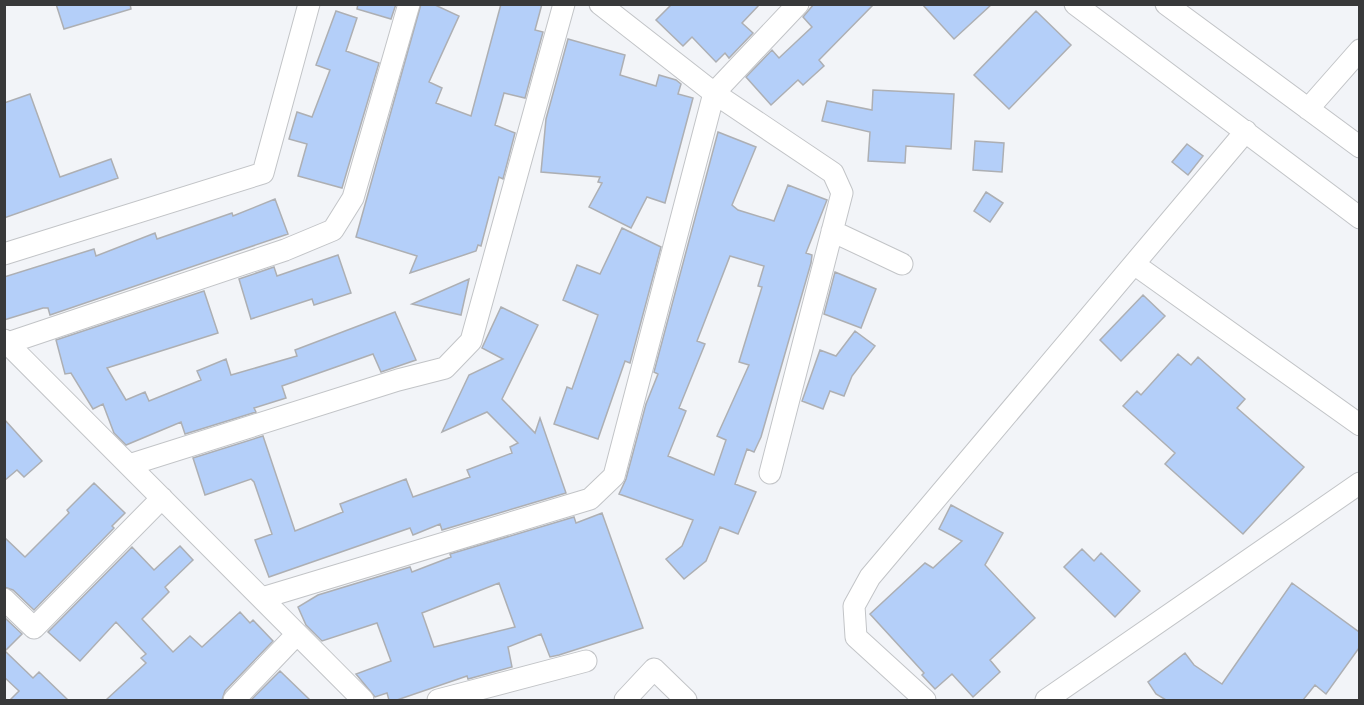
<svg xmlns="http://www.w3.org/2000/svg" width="1364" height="705" font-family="'Open Sans',sans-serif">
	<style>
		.building { fill: #b4cff9; stroke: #adafb3; stroke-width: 1.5; fill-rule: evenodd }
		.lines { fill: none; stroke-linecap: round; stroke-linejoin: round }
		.minor-casing { stroke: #c2c4c7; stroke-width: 23 }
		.minor { stroke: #fff; stroke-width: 21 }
	</style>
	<rect width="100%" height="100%" fill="#f2f4f8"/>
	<!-- building -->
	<path class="building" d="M56,4h74l1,5 -67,20z
		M358,4h38l-5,15 -34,-10z
		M421,4h12l26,12 -30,66 13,6 -6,15 35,13 30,-112h41l-7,26 8,2 -18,66 -21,-5 -9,32 20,8 -12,46 -4,-2 -18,69 -3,-1 -2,6 -66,22 7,-17 -61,-19z
		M672,4h88l-18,19 11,10 -24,25 -4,-5 -9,9 -24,-25 -9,9 -27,-26z
		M814,4h60l-55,56 5,6 -21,19 -5,-5 -27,25 -25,-28 26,-27 7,8 33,-31 -9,-10z
		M922,4h70l-38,35z
		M336,11l21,7 -11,33 33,12 -37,125 -44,-12 9,-32 -18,-5 8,-27 15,5 18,-47 -14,-5z
		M1036,11l35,34 -62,64 -35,-34z
		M568,39l57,16 -5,20 36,11 3,-11 17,5 5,4 -3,10 15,4 -28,105 -18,-6 -16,31 -42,-21 13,-24 -4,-1 2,-5 -59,-5 5,-53z
		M873,90l81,4 -3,55 -45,-3 -1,17 -37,-2 2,-29 -48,-11 5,-20 45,9z
		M30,94l30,83 51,-18 7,19 -114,40v-115z
		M718,132l38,15 -24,58 6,5 36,11 14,-36 39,15 -21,53 6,2 -1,8 -50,174 -7,15 -7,-3 -12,35 21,8 -18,42 -18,-7 -14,34 -22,18 -18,-20 16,-13 11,-26 -74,-26 7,-15 20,-75 12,-30 -4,-2zM730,256l34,10 -6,20 4,1 -23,75 10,3 -32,71 9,4 -12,35 -46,-19 18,-45 -7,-3 26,-64 -8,-3z
		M975,141l29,2 -2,29 -29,-2z
		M1187,144l16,12 -15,19 -16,-13z
		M986,192l17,11 -13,19 -16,-11z
		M275,199l13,35 -238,81 -2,-7h-5l-39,12v-43l90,-28 2,7 59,-23 2,6 75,-26 1,3z
		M622,228l39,19 -31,116 -5,-2 -27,78 -44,-15 13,-37 5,2 26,-74 -35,-15 14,-35 23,9z
		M338,255l13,38 -37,12 -2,-6 -61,20 -12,-40 35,-12 3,9z
		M835,272l41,17 -15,39 -37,-14z
		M469,279l-8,36 -49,-11z
		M204,291l14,42 -111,35 19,32 19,-8 4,9 52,-21 -4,-9 29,-12 5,16 66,-19 -2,-6 100,-38 21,48 -35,12 -8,-18 -91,32 4,12 -32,10 2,4 -71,22 -4,-12 -55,23 -12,-12 -11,-29 -10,5 -22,-36 -6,1 -9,-34z
		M1143,295l22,21 -44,45 -21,-21z
		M501,307l37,18 -36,74 33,34 5,-15 26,75 -124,37 -2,-6 -27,11 -3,-7 -141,49 -14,-37 17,-6 -18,-52 -3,-3 -46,16 -12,-37 70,-22 32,95 48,-19 -3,-8 66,-25 7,18 57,-20 -3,-7 45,-17 -2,-6 8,-4 -31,-31 -45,20 27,-57 34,-16 -21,-11z
		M855,331l20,15 -23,30 -8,20 -14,-5 -7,18 -21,-8 18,-51 16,6z
		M1178,354l13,11 7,-8 47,42 -8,9 67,59 -61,67 -78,-70 10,-11 -52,-47 14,-15 4,4z
		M4,419l38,42 -18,16 -7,-7 -13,11z
		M94,483l31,30 -13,13 2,2 -80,82 -21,-20 -9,-3v-50l21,20 44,-44 -2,-3z
		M951,505l52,28 -18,32 50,53 -45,42 10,12 -27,25 -21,-23 -17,15 -13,-14 2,-2 -54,-59 55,-51 8,5 29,-27 -23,-12z
		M602,513l41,115 -84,27 -9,2 -9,-23 -33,13 4,20 -44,12 -1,-3 -70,24h-8l-2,-7 -12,4 -19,-23 35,-13 -14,-38 -55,18 -16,-16 -8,-18 20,-12 92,-28 2,5 39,-15 -1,-3 124,-37 2,6zM499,583l16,44 -81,20 -12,-34z
		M180,546l13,14 -28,27 4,5 -27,27 31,33 17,-16 12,11 38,-35 10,11 3,-3 20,21 -48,50 -3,9h-116l40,-37 -5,-5 5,-4 -30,-32 -36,39 -32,-29 84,-85 22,23z
		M1082,549l12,12 7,-8 39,38 -25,26 -51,-50z
		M1292,583l67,49v16l-33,46 -11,-9 -12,15h-137l-10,-6 -8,-12 37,-29 9,12 28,19z
		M4,617l18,17 -17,17 28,27 6,-6 29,28h-58l9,-9 -15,-14z
		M280,671l30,29h-59z"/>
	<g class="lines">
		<defs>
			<path id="minor" d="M1075,4l285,214
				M1166,4l194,143
				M1308,109l52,-59
				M832,231l70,33
				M4,254l259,-81 46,-169
				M1134,264l226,161
				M4,340l359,360
				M8,343l277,-93 48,-20 20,-32 56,-194
				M129,465l269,-85 47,-12 26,-27 93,-337
				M770,473l72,-280 -9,-20 -119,-80 84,-89
				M262,598l328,-99 24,-23 100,-383 -114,-89
				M4,599l30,29 128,-130
				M234,700l63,-66
				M438,700l148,-39
				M625,700l29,-31 32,31
				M925,700l-69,-63 -2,-31 16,-29 376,-446
				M1046,700l314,-217"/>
		</defs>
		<!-- minor casing -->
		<use href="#minor" class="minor-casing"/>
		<!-- minor -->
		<use href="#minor" class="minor"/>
	</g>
	<!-- border -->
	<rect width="1364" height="705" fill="none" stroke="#38393a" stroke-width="12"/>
</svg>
